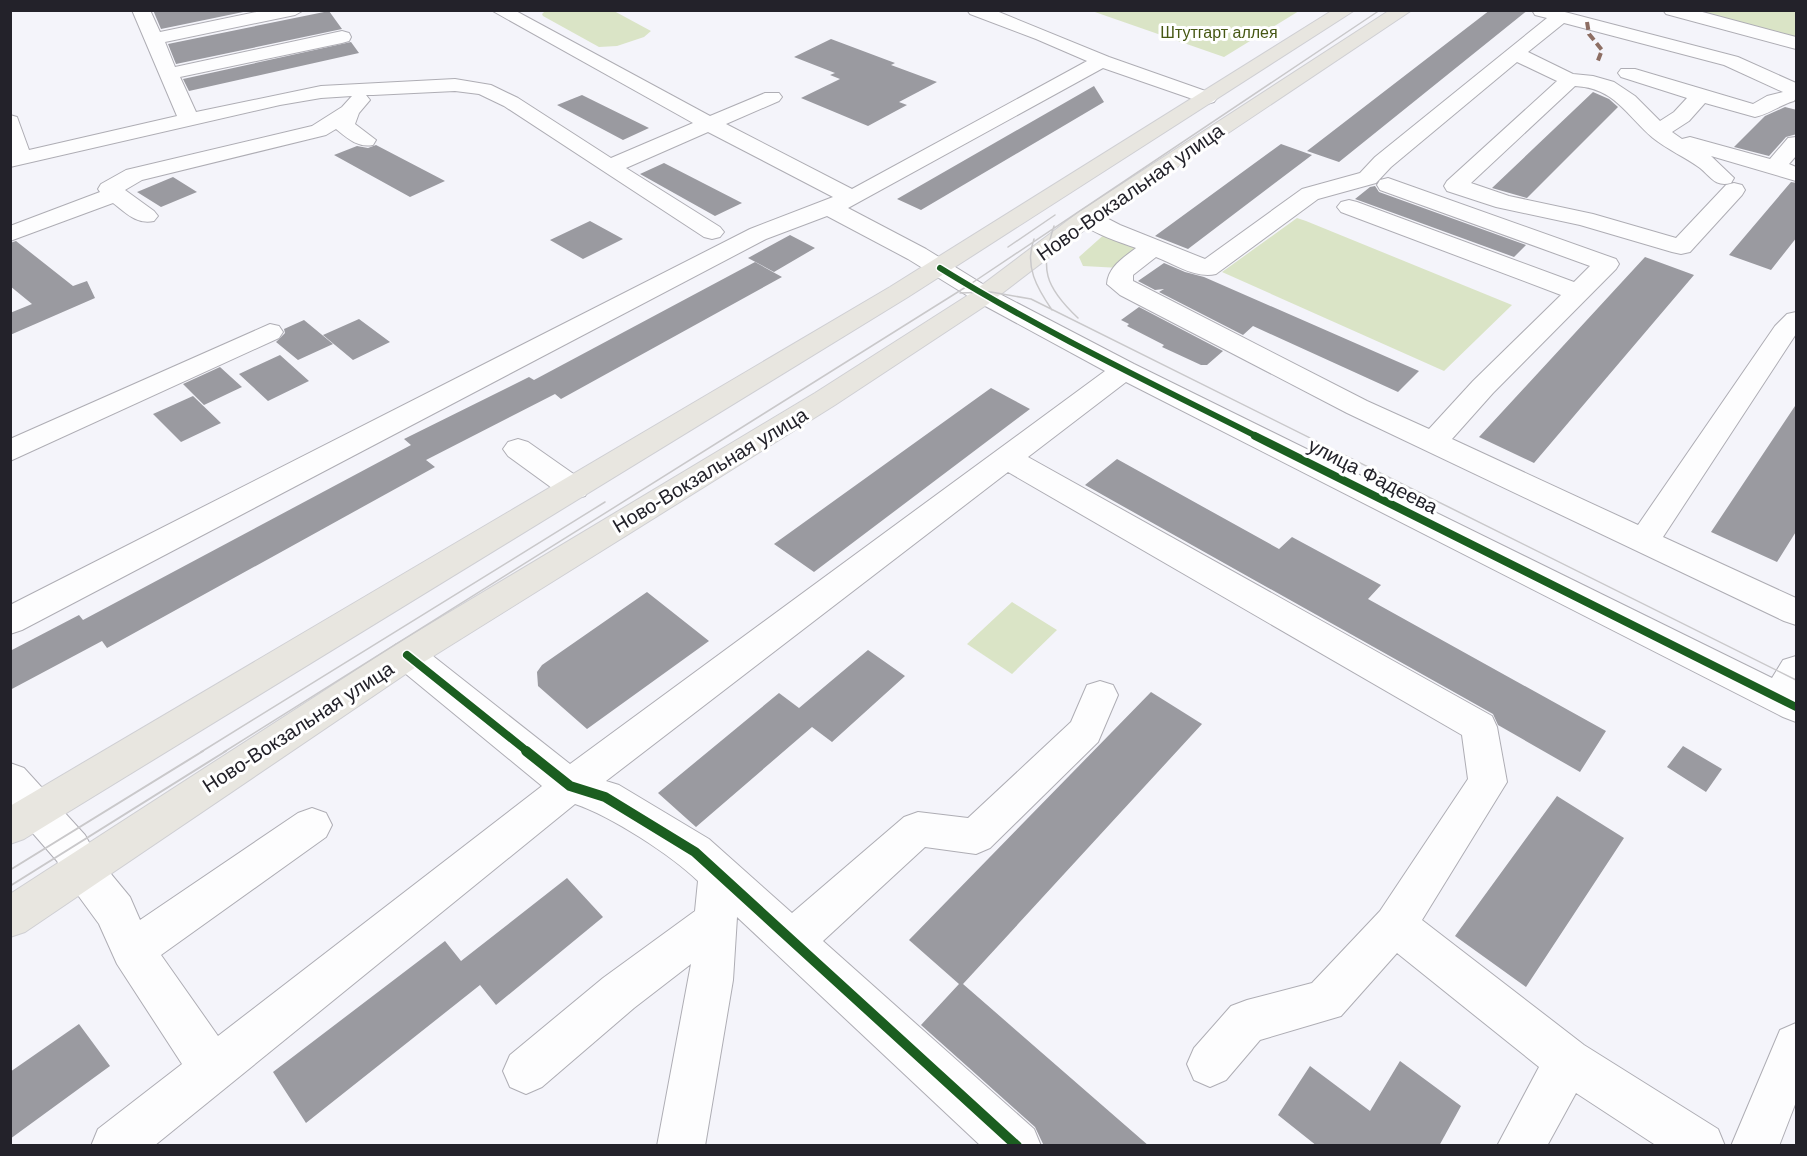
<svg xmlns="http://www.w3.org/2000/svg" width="1807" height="1156" font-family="Arial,sans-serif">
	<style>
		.green { fill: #dae4c6 }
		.building { fill: #9a9aa0 }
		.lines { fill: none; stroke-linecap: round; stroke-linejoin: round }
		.minor-casing { stroke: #aeadb4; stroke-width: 2 }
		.major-casing { stroke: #cfcfd3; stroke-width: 2 }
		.minor { fill: #fdfdfe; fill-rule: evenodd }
		.major { fill: #e8e6e0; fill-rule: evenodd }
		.tram-far1 { stroke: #c9c8ca; stroke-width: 1.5 }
		.tram { stroke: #c9c8ca; stroke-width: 2 }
		.quiet { stroke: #8d6e63; stroke-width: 4; stroke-dasharray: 8 4; stroke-linecap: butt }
		.cycleway-far2-casing { stroke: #fff; stroke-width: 9 }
		.cycleway-far1-casing { stroke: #fff; stroke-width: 11 }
		.cycleway-casing { stroke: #fff; stroke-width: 14 }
		.cycleway-far2 { stroke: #1b5e20; stroke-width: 6 }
		.cycleway-far1 { stroke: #1b5e20; stroke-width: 8 }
		.cycleway { stroke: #1b5e20; stroke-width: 10 }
		.labels { text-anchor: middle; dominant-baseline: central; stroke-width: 6; stroke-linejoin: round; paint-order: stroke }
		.far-park-label { font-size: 16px; fill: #465713; stroke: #fff }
		.street-label { font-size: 20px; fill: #23222a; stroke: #fff }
	</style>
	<rect width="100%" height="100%" fill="#f4f4fa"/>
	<!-- green -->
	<path class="green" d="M545,11h69l37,20 -7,6 -27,9 -18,1 -56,-31 -1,-2z
		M1092,11h207l-75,46z
		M1669,11h127v33z
		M1297,218l9,3 206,84 -68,66 -222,-99z
		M1107,232l36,17 -23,19 -37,-2 -4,-9z
		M1012,602l45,28 -45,44 -45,-30z"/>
	<!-- building -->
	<path class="building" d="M153,10h100l-92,19z
		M1490,10h38l-189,152 -32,-11z
		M329,11l13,18 -166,35 -8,-20z
		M831,39l64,24 -4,2 46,17 -38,20 8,3 -39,21 -67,-28 39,-19 -10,-4 5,-2 -41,-16z
		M351,42l8,11 -170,38 -6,-12z
		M1094,86l10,16 -183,108 -24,-11z
		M1593,92l16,7 9,8 -91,91 -35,-10z
		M582,95l67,33 -26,12 -66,-35z
		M1785,107l12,3v24l-11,3 -17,19 -35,-9 31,-31z
		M1281,144l31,11 -124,94 -33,-13z
		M376,145l69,36 -35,16 -76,-42 23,-9 11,2z
		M664,163l78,40 -27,13 -75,-42z
		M173,177l24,15 -36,15 -24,-15z
		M1791,182l6,1v54l-26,33 -42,-15z
		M1375,186l4,6 147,53 -12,12 -159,-58 15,-12z
		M590,221l33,18 -40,20 -33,-19z
		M790,235l25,13 -41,24 -26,-14z
		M16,241l57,45 14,-5 8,17 -85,37v-22l22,-9 -22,-18v-43z
		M1645,257l49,18 -160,188 -55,-26z
		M755,262l27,15 -221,122 -6,-5 -129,66 9,7 -328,181 -5,-7 -92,49v-39l69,-36 4,5 328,-175 -7,-6 125,-62 5,3z
		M1164,263l21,9 19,5 215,94 -21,21 -145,-66 -10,9 -84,-43 5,-3 -9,1 -17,-9z
		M1139,307l84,44 -16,14h-6l-39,-18 2,-2 -37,-19 2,-2 -8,-4z
		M359,319l31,23 -37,18 -30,-25z
		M304,320l29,24 -35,16 -22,-18 9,-9 -1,-4z
		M280,355l29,26 -41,20 -29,-27z
		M220,367l22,20 -38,18 -21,-21z
		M991,388l39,21 -216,163 -40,-28z
		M193,396l28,27 -40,19 -28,-28z
		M1797,403v127l-20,32 -66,-30z
		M1117,459l162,90 13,-12 89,48 -13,14 238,132 -26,41 -82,-47 -5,-11 -408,-229z
		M647,592l62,49 -122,88 -49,-43 -1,-14 5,-7z
		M868,650l37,26 -73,66 -20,-15 -116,100 -38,-34 121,-100 20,15z
		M1151,692l51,32 -239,260 186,162h-105l-9,-19 -114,-102 38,-41 -50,-44z
		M1683,746l39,23 -16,23 -39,-25z
		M1557,796l67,42 -98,149 -71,-51z
		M567,878l36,39 -107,88 -16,-20 -174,138 -33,-51 172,-131 16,20z
		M79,1024l31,42 -100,73v-67z
		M1400,1061l61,45 -22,40h-122l-39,-31 32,-49 60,45z"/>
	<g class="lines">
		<defs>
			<path id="minor" d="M132,10h18l10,22 106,-22h38l-9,5 -130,27 10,25 167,-36 7,2 2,4 -2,4 -7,2 -162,34 16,35 125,-26 134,-7 36,6 27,13 93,60 82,-35 -202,-113h23l196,106 55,-23h14l3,4 -3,4 -53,23 126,65 235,-128 -51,-22 -66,-25 -3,-4h27l115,47 105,37 3,4 -3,4 -7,2 -104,-36 -255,140 78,41 68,42 140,73 638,314 11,-18 13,-4v66l-13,-5 -657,-335 -98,75 464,259 5,11 10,55 -85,138 162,125 134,84 7,17h-68l-81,-53 -29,53h-50l42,-79 -142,-114 -56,63 -81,24 -34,40 -16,7 -16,-7 -7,-16 7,-16 37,-42 16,-6 65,-17 68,-72 88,-132 -6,-44 -454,-263 -402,309 13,4 90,54 83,74 112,-96 14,-5 50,6 103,-96 16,-37 13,-4 13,4 5,10 -20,47 -108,106 -14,6 -51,-7 -102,94 211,188 7,17h-60l-244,-229 -4,63 -28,166h-48l34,-182 -57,44 -92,79 -16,7 -16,-7 -7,-16 7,-16 93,-77 92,-67 3,-30c-27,-26 -87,-65 -123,-77l-421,342h-63l7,-17 84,-65 -65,-100 -18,-40 -30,-41 -12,-22 -47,-54v-44l14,5 61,67 12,22 33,40 10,23 158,-107 14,-5 14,5 6,12 -6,12 -165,118 57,81 324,-250 -147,-121 -6,-10 6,-10 12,-4 12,4 151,119 535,-393 -129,-70 -68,-42 -81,-43 -61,23 -744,391 -12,4v-29l740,-376 83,-32 -125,-65 -82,36 94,59 4,5 -4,5 -8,2 -8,-2 -200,-131 -25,-12 -24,-3 -82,4h-7l4,5 -11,13 -4,11 21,16 -3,5c-15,3 -26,-7 -37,-16l-10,6 -184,45 -17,10 29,21 4,5 -4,5c-17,4 -28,-8 -41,-18l-103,38v-15l90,-34 -2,-3 3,-5 25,-14 186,-44 30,-19 10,-11 -31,2 -41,7 -270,62v-52l7,2 12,33 148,-34z
				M1532,10l29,1 177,46 58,26v15l-2,3c-14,4 -25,13 -39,16l-50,-14 -16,18 -17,11 10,7 8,-2 80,22 18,-21 8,-1v19l-7,8 7,3v14l-85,-25 23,22 -3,5c-16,4 -20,-6 -31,-15 -15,-11 -32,-18 -47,-30 -27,-23 -38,-50 -78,-52l-104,97 38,13 84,18 83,24 50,-53 8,-2 8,2 3,5 -3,5 -52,57 -9,2 -9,-2 -92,-27 -84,-18 -49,-16 -3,-5 3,-5 110,-100 -40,-19 -126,105 -15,16 -58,16 -102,75c-20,5 -42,-10 -60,-17l-23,18v6l234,120 62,28 44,-48 88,-86 -220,-83 -4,-5 4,-5 8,-2 8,2 217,80 16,-16 -210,-76 -3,-5 3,-5 8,-2 228,81 3,5 -3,5 -123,124 -41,46 186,86 137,-199 12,-12 9,-2v22l-133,203 133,61v27l-12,-4 -437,-208 -227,-118 -13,-11c1,-17 16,-26 29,-36 -17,-6 -51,-17 -61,-31l4,-5 8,-2 8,2 25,13 85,34 97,-70 58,-16 15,-16 172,-139 -12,-3zM1564,23l160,42 59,27 -16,4 -14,8 -118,-35h-14l-3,4 3,4 66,21 -13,14 -14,9 -25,-25 -21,-14 -21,-6 -20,-2 -45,-22z
				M1663,10h32l101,27v12l-130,-35z
				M270,324l9,2 4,6 -4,6 -269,123v-22z
				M518,439l10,3 57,40 4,7 -4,7 -11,3 -11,-3 -55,-40 -5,-7 5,-7z
				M1796,1023v79l-17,44h-48l49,-116z"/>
			<path id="major" d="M1333,10h22l-447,287 -884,542 -14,5v-38l880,-519z
				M1390,10h22l-317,212 -107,82 -153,101 -416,260 -394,267 -15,5v-43l385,-249 420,-252 155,-99 109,-82z"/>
		</defs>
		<!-- minor casing -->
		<use href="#minor" class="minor-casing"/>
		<!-- major casing -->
		<use href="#major" class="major-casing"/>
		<!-- minor -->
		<use href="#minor" class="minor"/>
		<!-- major -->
		<use href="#major" class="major"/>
		<!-- tram-far1 -->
		<path class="tram-far1" d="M1054,226c-14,43 -10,60 24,92
			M1034,239c-10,27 3,49 18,71
			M1008,247l47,-32
			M960,293l31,-1 40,7 765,381
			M201,752l404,-250
			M224,752l745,-467 411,-275"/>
		<!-- tram -->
		<path class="tram" d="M10,870l193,-119
			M10,886l216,-135"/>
		<!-- quiet -->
		<path class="quiet" d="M1587,22l2,12 13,16 -5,13"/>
		<defs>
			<path id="cycleway-far2" d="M940,268c102,63 211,115 318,169"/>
			<path id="cycleway-far1" d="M1255,436l541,271
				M407,655l121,97"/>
			<path id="cycleway" d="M526,751l44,35 35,11 90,55 322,294"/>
		</defs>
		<!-- cycleway-far2 casing -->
		<use href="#cycleway-far2" class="cycleway-far2-casing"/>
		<!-- cycleway-far1 casing -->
		<use href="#cycleway-far1" class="cycleway-far1-casing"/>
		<!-- cycleway casing -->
		<use href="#cycleway" class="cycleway-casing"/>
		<!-- cycleway-far2 -->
		<use href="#cycleway-far2" class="cycleway-far2"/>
		<!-- cycleway-far1 -->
		<use href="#cycleway-far1" class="cycleway-far1"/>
		<!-- cycleway -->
		<use href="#cycleway" class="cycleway"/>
	</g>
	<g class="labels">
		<!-- far-park labels -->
		<g class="far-park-label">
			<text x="1219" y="32">Штутгарт аллея</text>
		</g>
		<!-- street labels -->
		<g class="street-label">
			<text transform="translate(1130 192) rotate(-35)">Ново-Вокзальная улица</text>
			<text transform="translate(710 470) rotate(-31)">Ново-Вокзальная улица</text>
			<text transform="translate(1373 476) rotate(27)">улица Фадеева</text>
			<text transform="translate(298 727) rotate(-33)">Ново-Вокзальная улица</text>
		</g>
	</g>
	<!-- border -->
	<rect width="1807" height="1156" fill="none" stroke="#23222a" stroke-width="24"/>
</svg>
